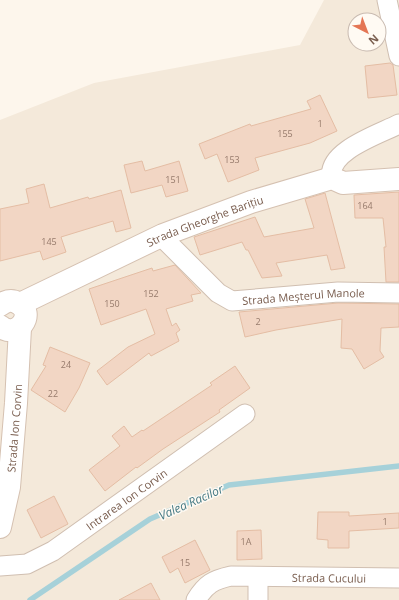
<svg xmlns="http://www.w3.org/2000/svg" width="399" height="600" font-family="'Open Sans',sans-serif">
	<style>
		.residential { fill: #f4e9da; fill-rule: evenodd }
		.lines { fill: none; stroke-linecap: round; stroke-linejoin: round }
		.stream { stroke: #a6d1d9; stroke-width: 5.5 }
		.building { fill: #f2d6c4; stroke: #e4bda4 }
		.street-casing { stroke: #d0bfb1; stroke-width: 21 }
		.secondary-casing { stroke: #d5c1b1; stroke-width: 24 }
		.street { stroke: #fff; stroke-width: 19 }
		.secondary { stroke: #fff; stroke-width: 22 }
		.labels { text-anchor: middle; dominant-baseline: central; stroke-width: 3; stroke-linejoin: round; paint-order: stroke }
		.number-label { font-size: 9px; fill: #977b6c }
		.street-label { font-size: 11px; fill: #795d4e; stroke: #fffaf3 }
		.water-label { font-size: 12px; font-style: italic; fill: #447984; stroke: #fffaf3 }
	</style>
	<rect width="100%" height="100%" fill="#fdf6ec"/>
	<!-- residential -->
	<path class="residential" d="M324,0h75v600h-399v-480l94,-37 206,-38zM355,20h24v24h-24z"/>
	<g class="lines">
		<!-- stream -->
		<path class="stream" d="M30,600l120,-81 79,-34 170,-19"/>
	</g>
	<!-- building -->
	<path class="building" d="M390,63l3,2 4,30 -29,3 -3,-32z
		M320,95l17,36 -27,12 -55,15 4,12 -31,12 -11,-28 -12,5 -6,-15 51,-20 1,2 60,-17 -4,-8z
		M142,161l3,10 34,-10 9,30 -22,6 -4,-12 -31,8 -7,-28z
		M44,184l6,24 38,-11 1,2 32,-9 10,38 -15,4 -3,-11 -52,16 5,15 -23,8 -3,-9 -40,10v-52l29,-6 -3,-14z
		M399,192v90h-13l-2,-35h2l-3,-29h-28l-1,-23z
		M325,193l20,75 -14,2 -4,-15 -51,8 6,13 -20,2 -14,-28h-2l-4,-8 -42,13 -6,-18 61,-20 9,20 50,-9 -9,-29z
		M175,265l26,28 -10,2 2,6 -27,8 6,17 4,-3 4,7 -4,3 3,8 -28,15 -2,-3 -42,32 -10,-14 31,-24 27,-13 -9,-25 -45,16 -12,-36 63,-21 1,3z
		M338,303l61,1v23l-18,1 -1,23 4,6 -20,12 -12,-20 -11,-1 1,-29 -66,11 -31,7 -6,-25z
		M50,347l40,16 -11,25 -14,24 -34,-22 15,-24 -3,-1z
		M235,366l15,22 -31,22 1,2 -57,37 -26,19 -1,-1 -31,24 -16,-21 31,-24 -8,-10 12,-10 8,11 10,-7 1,1 69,-46 -2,-2z
		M54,496l14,28 -27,14 -14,-28z
		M318,512h31v4l50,-3v15l-50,3v17h-21v-8l-11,-1z
		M261,530l1,29 -25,1v-29z
		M195,540l15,30 -25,13 -7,-15 -8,5 -8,-16z
		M151,583l9,17h-41z"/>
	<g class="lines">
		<defs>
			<g id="street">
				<path d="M387,0l12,56"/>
				<path d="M332,178c-6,-27 48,-44 67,-54"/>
				<path id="s1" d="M163,235l4,7 51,51 14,8 106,-9 61,1"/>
				<path id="s2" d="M0,566l27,-2 26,-13 192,-137"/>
				<path id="s3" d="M196,600c10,-16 17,-20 35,-24l168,2"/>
				<path d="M258,600v-23"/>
			</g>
			<g id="secondary">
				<path id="s4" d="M20,304l143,-69 88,-33 81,-24 11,5 56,-4"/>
				<path d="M0,305c6,-4 11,-6 18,-2 19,10 -1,38 -18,23"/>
				<path id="s5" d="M0,527l9,-40 7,-84 4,-75"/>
			</g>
		</defs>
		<!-- street casing -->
		<use href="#street" class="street-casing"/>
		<!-- secondary casing -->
		<use href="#secondary" class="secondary-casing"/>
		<!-- street -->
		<use href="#street" class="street"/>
		<!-- secondary -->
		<use href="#secondary" class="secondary"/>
	</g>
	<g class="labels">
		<!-- number labels -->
		<g class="number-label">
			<text x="320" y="123">1</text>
			<text x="285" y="133">155</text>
			<text x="232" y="159">153</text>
			<text x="173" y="179">151</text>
			<text x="365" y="205">164</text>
			<text x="49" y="241">145</text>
			<text x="151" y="293">152</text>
			<text x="112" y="303">150</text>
			<text x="258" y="321">2</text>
			<text x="66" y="364">24</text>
			<text x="53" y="393">22</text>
			<text x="385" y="521">1</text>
			<text x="246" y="541">1A</text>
			<text x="185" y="562">15</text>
		</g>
		<!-- street labels -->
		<g class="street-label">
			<text stroke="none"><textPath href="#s4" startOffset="203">Strada Gheorghe Barițiu</textPath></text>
			<text stroke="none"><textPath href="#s1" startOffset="168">Strada Meșterul Manole</textPath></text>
			<text stroke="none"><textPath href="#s5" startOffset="100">Strada Ion Corvin</textPath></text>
			<text stroke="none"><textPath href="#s2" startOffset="146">Intrarea Ion Corvin</textPath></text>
			<text stroke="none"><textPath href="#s3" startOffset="142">Strada Cucului</textPath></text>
		</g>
		<!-- water labels -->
		<g class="water-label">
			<text transform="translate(191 502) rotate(-24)">Valea Racilor</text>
		</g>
	</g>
	<!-- north arrow -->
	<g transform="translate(367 32) rotate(138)"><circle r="19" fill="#fffaf3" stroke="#c9bbb1"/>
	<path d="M0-3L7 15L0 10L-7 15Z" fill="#e47554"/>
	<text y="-6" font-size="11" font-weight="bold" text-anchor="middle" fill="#795d4e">N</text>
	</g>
</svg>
